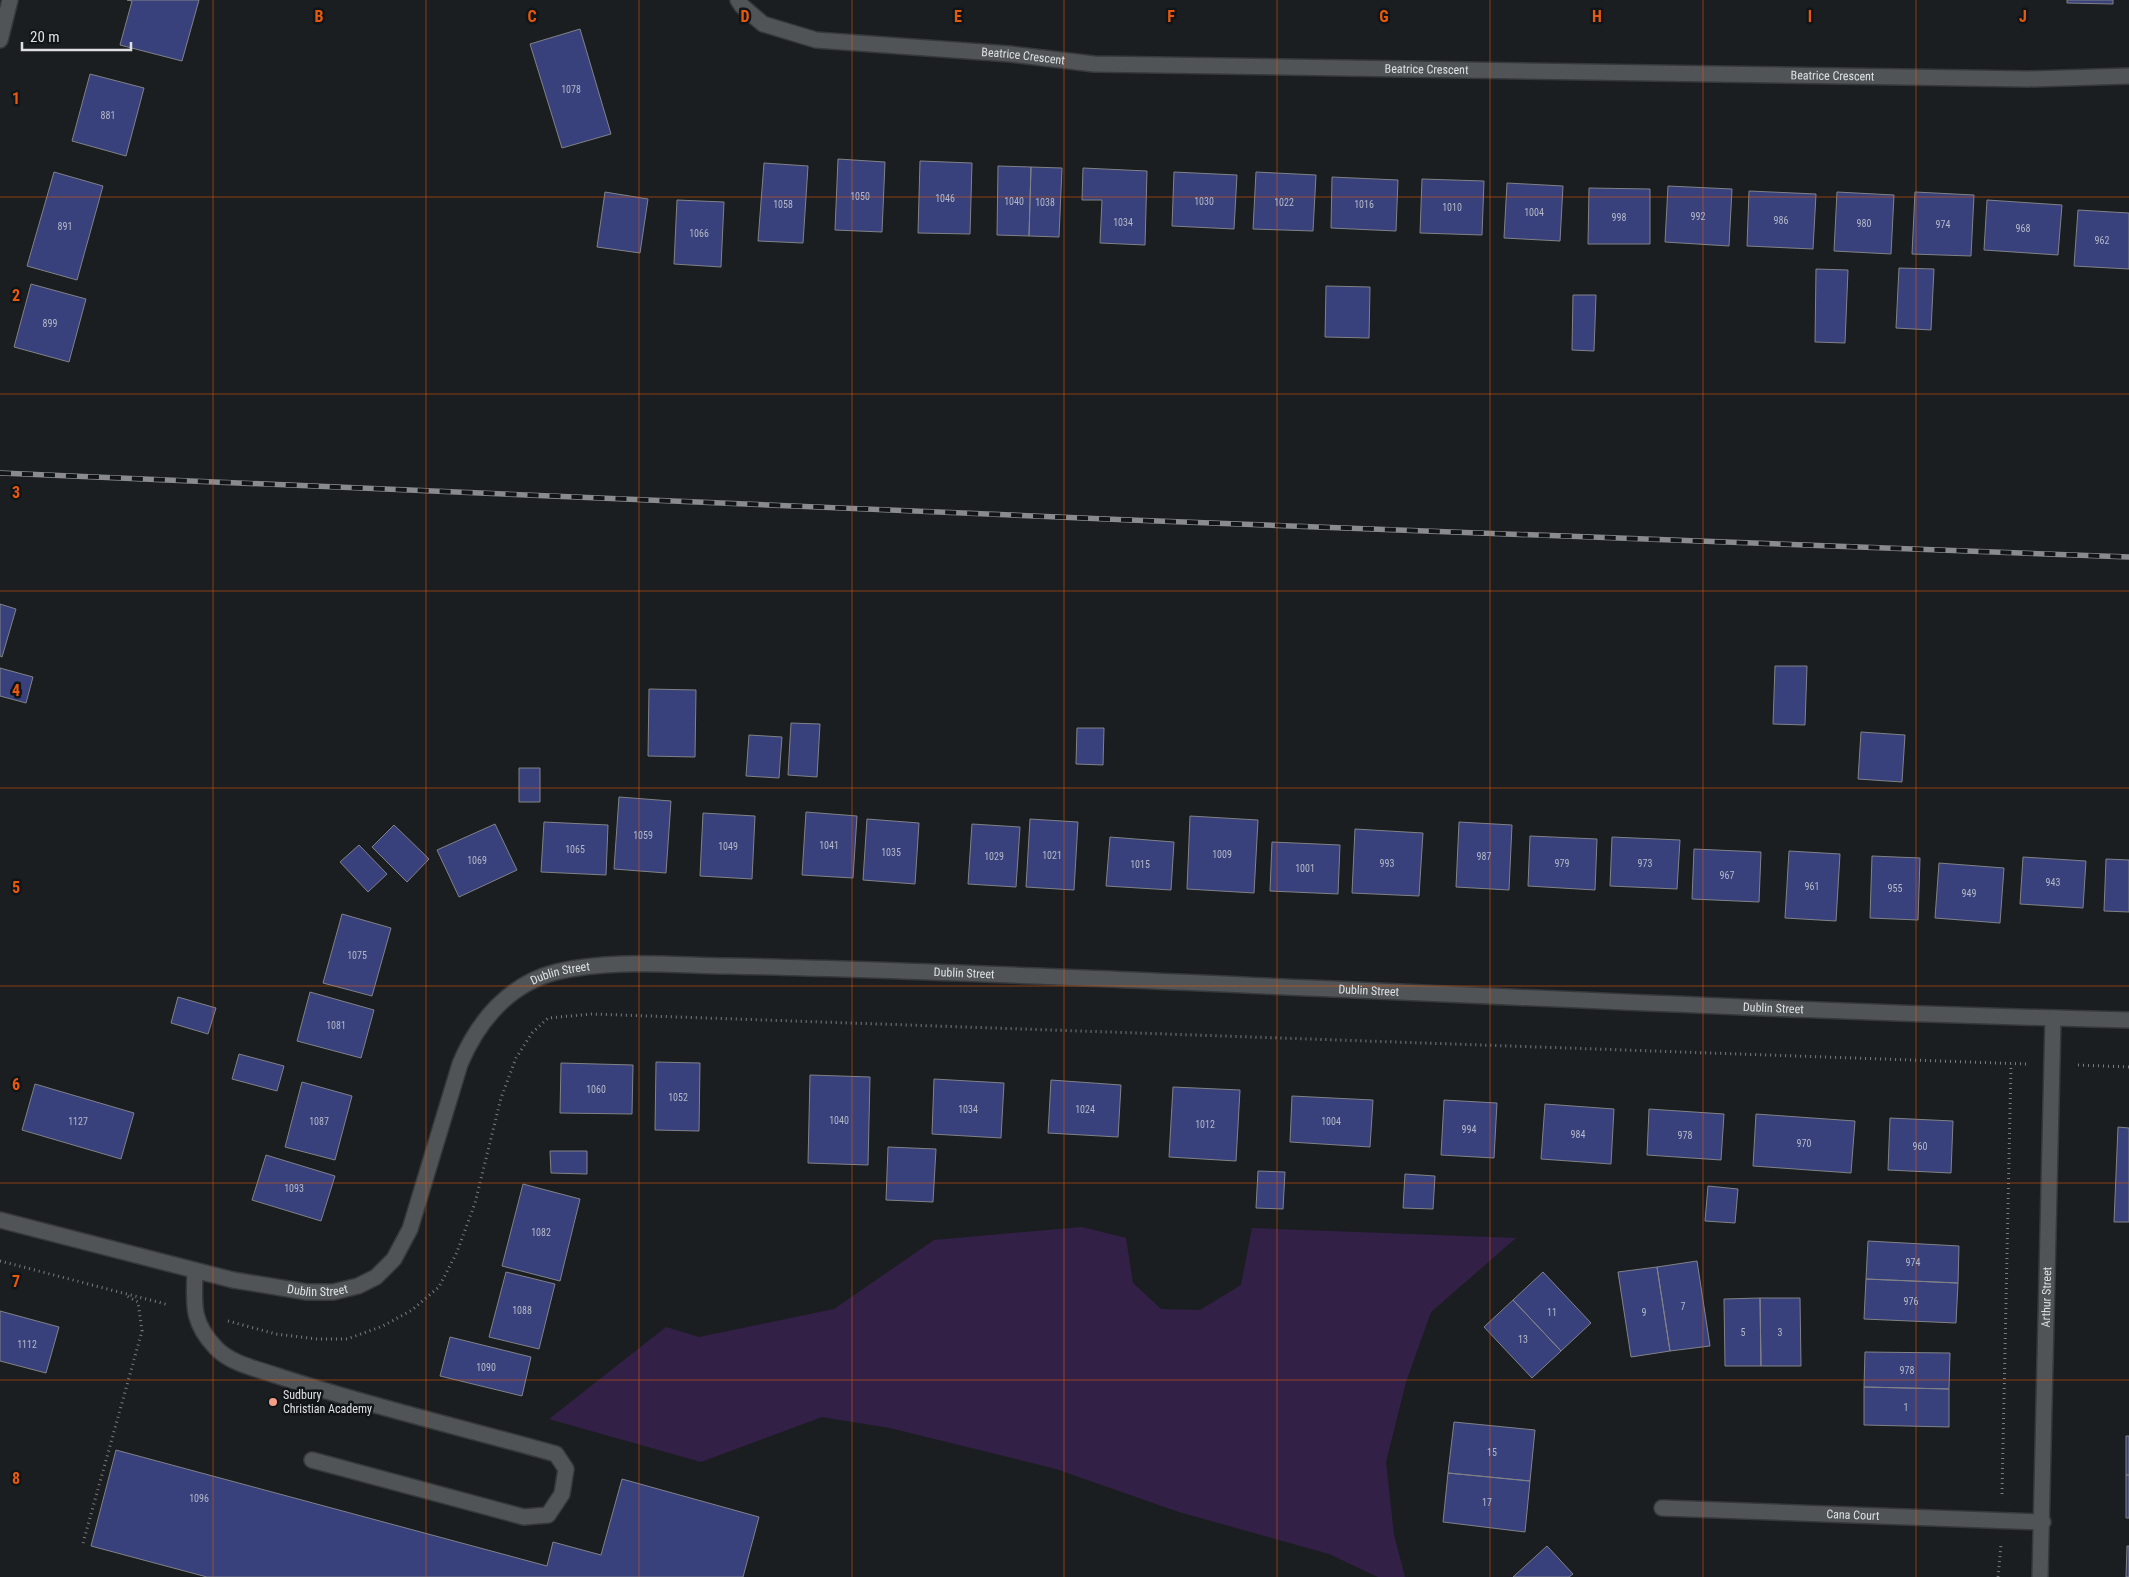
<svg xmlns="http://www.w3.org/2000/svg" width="2129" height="1577" font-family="'Roboto Condensed',sans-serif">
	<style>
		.green { fill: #332047 }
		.building { fill: #38417b; stroke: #818287 }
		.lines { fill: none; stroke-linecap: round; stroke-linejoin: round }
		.minor-casing { stroke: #36383a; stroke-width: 18 }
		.path { stroke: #7a7c7f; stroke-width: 3; stroke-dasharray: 1 4; stroke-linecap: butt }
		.minor { stroke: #505457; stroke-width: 15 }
		.rail-casing { stroke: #898b8e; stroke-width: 5.5 }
		.rail { stroke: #121517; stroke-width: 4; stroke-dasharray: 11; stroke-linecap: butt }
		.grid { fill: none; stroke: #e8590c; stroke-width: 1; stroke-opacity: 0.55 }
		.poi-dot { fill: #f49e87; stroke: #121517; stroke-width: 2 }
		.labels { text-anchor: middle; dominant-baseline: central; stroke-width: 5; stroke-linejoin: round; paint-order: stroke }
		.number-label { font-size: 10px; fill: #b4b8c8 }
		.street-label { font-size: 12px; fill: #dee0e2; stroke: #121517 }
		.poi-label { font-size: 12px; fill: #dee0e2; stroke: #121517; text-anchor: start }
		.grid-label { font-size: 16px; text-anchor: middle; font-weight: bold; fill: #e8590c; stroke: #121517; stroke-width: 5; stroke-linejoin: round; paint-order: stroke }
	</style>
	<rect width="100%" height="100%" fill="#1b1e21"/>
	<!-- green -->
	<path class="green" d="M1082,1227l44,11 7,45 28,26 39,1 41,-25 11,-57 264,10 -85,74 -25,70 -20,80 8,73 11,42h-27l-49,-23 -150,-42 -123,-43 -166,-41 -68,-11 -121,45 -152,-43 117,-92 33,10 135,-28 100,-69z"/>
	<!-- building -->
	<path class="building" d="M127,0h72l-17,61 -62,-16 12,-44z
		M2067,0h46v4l-46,-1z
		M580,29l31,105 -49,14 -32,-104z
		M90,74l54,14 -18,68 -54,-15z
		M838,159l47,3 -3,70 -47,-2z
		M920,161l52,2 -2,71 -52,-1z
		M764,163l44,3 -5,77 -45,-2z
		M998,166l33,1 -2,69 -32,-1z
		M1031,167l31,1 -3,69 -30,-1z
		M1083,168l64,3 -2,74 -45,-2 2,-43h-20z
		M54,172l49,14 -26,94 -50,-14z
		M1174,172l63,3 -3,54 -62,-3z
		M1256,172l60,3 -3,56 -60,-2z
		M1332,177l66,3 -2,51 -65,-3z
		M1422,179l62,2 -2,54 -62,-2z
		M1507,183l56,3 -3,55 -56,-3z
		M1668,186l64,3 -3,57 -64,-4z
		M1589,188l61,1v55h-62z
		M1749,191l67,3 -3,55 -66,-3z
		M605,192l43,7 -8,54 -43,-6z
		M1837,192l57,3 -3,59 -57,-3z
		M1915,192l59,3 -3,61 -59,-2z
		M677,200l47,2 -3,65 -47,-3z
		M1987,200l75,5 -4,50 -74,-5z
		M2078,210l51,3v56l-55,-3z
		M1899,268l35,1 -3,61 -35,-2z
		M1816,269l32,1 -3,73 -30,-1z
		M31,284l55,15 -17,63 -55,-15z
		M1326,286l44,1 -1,51 -44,-1z
		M1573,295h23l-2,56 -22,-1z
		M0,604l16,5 -14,48 -2,-1z
		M1775,666h32l-2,59 -32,-1z
		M0,668l33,9 -7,26 -26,-7z
		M649,689l47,1 -1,67 -47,-1z
		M791,723l29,1 -3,53 -29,-2z
		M1077,728h27l-1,37 -27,-1z
		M1861,732l44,3 -3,47 -44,-3z
		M749,735l33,2 -3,41 -33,-2z
		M519,768h21v34h-21z
		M619,797l52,4 -5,72 -52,-4z
		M806,812l51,4 -4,62 -51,-3z
		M703,813l52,3 -3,63 -52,-3z
		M1190,816l68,4 -4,73 -67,-4z
		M867,819l52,4 -4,61 -52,-4z
		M1030,819l48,3 -4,68 -48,-3z
		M544,822l64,3 -2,50 -65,-3z
		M1459,822l53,3 -3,65 -53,-3z
		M495,824l22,46 -58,27 -22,-47z
		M972,824l48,3 -4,60 -48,-3z
		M394,825l35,34 -22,23 -35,-35z
		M1355,829l68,4 -4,63 -67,-3z
		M1530,836l67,3 -2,51 -67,-4z
		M1110,837l64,5 -3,48 -65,-4z
		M1612,837l68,3 -3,49 -67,-3z
		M1272,842l68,3 -2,49 -68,-3z
		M359,845l28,29 -19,18 -28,-30z
		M1694,849l67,3 -2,50 -67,-3z
		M1789,851l51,3 -4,67 -51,-3z
		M1872,856l48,2 -2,62 -48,-2z
		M2023,857l63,4 -3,47 -63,-4z
		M2106,859l23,1v52l-25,-1z
		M1939,863l65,5 -4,55 -65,-5z
		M342,914l49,14 -19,68 -49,-13z
		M310,992l64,18 -13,48 -64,-17z
		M178,997l38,11 -8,26 -37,-11z
		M239,1054l45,12 -7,25 -45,-12z
		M656,1062l44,1 -1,68 -44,-1z
		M561,1063l72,2 -1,49 -72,-1z
		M810,1075l60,2 -2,88 -60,-2z
		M934,1079l70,4 -3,55 -69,-4z
		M1051,1080l70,5 -3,52 -70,-4z
		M302,1082l50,14 -17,64 -50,-13z
		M35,1084l99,29 -13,46 -99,-29z
		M1173,1087l67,3 -4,71 -67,-4z
		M1292,1096l81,4 -3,47 -80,-5z
		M1444,1100l53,3 -3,55 -53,-3z
		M1545,1104l69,5 -3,55 -70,-5z
		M1649,1109l75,5 -3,46 -74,-5z
		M1756,1114l99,7 -4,52 -98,-7z
		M1890,1118l63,3 -2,52 -63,-3z
		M2118,1127l11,1v94h-15z
		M888,1147l48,2 -3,53 -47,-2z
		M550,1151h37v23l-36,-1z
		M266,1155l69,21 -14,45 -69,-21z
		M1258,1171l27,1 -2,37 -27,-1z
		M1405,1174l30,2 -2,33 -30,-1z
		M523,1184l57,15 -20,82 -58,-15z
		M1708,1186l30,3 -3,34 -30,-2z
		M1868,1241l91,5 -1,37 -92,-4z
		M1697,1261l13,85 -40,5 -13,-84z
		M1657,1267l13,84 -39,6 -13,-85z
		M506,1272l49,12 -16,65 -50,-12z
		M1543,1272l48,51 -30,28 -48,-51z
		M1866,1279l92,4 -2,40 -92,-4z
		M1760,1298l1,68h-36l-1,-67z
		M1760,1298h40l1,68h-40z
		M1513,1300l48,51 -29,27 -48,-51z
		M0,1311l59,16 -13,46 -46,-12z
		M450,1337l81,20 -9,39 -82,-20z
		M1865,1352l85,1 -1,36 -85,-2z
		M1864,1387l85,2v38l-85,-2z
		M1454,1422l81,8 -5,51 -82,-8z
		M2126,1436h3v39h-3z
		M116,1450l431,116 6,-24 48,13 21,-76 137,38 -16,60h-536l-116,-31z
		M1448,1473l82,8 -5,51 -82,-10z
		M2126,1475h3v43h-3z
		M1547,1546l26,28 -4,3h-56z
		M2127,1546h2v31h-3z"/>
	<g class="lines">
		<defs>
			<g id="minor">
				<path id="s1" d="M738,0l4,6 21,18 53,16 194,14 84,10 934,15 101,-3"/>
				<path d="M0,40l10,-40"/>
				<path id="s2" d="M0,1220l233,60 74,12h26l25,-6 18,-9 18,-18 16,-30 50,-165c18,-43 49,-80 96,-92 55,-13 114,-7 171,-6 103,2 207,6 310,10 364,15 728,35 1092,44"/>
				<path d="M195,1271c-1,33 -4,51 21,77 15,16 42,21 62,28 91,30 186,52 278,78l10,15 -4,25 -14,21 -24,2 -212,-57"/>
				<path id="s3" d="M1662,1508l381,14"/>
				<path id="s4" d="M2040,1577l13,-559"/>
			</g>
		</defs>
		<!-- minor casing -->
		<use href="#minor" class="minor-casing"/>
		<!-- path -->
		<path class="path" d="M2078,1065l51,2
			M0,1261l169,44
			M228,1321l48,13 41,5h30l36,-13 29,-16 27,-23 18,-35 18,-49 26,-105 15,-40 16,-25 16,-15 44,-4 1434,50
			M2002,1494l9,-430
			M83,1543l59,-212 -4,-29 -13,-7
			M1998,1577l3,-32"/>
		<!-- minor -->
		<use href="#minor" class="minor"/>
		<defs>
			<path id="rail" d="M0,473l1130,47 999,37"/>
		</defs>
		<!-- rail casing -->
		<use href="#rail" class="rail-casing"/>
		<!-- rail -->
		<use href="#rail" class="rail"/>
	</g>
	<!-- grid -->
	<path class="grid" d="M213,0v1577M426,0v1577M639,0v1577M852,0v1577M1064,0v1577M1277,0v1577M1490,0v1577M1703,0v1577M1916,0v1577M0,197h2129M0,394h2129M0,591h2129M0,788h2129M0,986h2129M0,1183h2129M0,1380h2129"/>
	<!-- markers -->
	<circle class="poi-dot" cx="273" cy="1402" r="5"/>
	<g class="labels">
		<!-- number labels -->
		<g class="number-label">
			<text x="571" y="89">1078</text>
			<text x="108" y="115">881</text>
			<text x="860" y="196">1050</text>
			<text x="945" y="198">1046</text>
			<text x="1014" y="201">1040</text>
			<text x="1204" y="201">1030</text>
			<text x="1045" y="202">1038</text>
			<text x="1284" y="202">1022</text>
			<text x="783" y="204">1058</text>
			<text x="1364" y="204">1016</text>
			<text x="1452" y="207">1010</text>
			<text x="1534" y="212">1004</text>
			<text x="1698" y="216">992</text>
			<text x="1619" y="217">998</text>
			<text x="1781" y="220">986</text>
			<text x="1123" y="222">1034</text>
			<text x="1864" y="223">980</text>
			<text x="1943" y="224">974</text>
			<text x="65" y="226">891</text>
			<text x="2023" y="228">968</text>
			<text x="699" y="233">1066</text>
			<text x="2102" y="240">962</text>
			<text x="50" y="323">899</text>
			<text x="643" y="835">1059</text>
			<text x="829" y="845">1041</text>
			<text x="728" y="846">1049</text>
			<text x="575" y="849">1065</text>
			<text x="891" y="852">1035</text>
			<text x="1222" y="854">1009</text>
			<text x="1052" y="855">1021</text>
			<text x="994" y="856">1029</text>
			<text x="1484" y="856">987</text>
			<text x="477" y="860">1069</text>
			<text x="1387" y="863">993</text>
			<text x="1562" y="863">979</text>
			<text x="1645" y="863">973</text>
			<text x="1140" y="864">1015</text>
			<text x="1305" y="868">1001</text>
			<text x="1727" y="875">967</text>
			<text x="2053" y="882">943</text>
			<text x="1812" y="886">961</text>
			<text x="1895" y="888">955</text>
			<text x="1969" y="893">949</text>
			<text x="357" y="955">1075</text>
			<text x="336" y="1025">1081</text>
			<text x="596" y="1089">1060</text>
			<text x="678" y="1097">1052</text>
			<text x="968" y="1109">1034</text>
			<text x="1085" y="1109">1024</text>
			<text x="839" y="1120">1040</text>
			<text x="78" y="1121">1127</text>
			<text x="319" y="1121">1087</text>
			<text x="1331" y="1121">1004</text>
			<text x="1205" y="1124">1012</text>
			<text x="1469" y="1129">994</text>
			<text x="1578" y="1134">984</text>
			<text x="1685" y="1135">978</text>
			<text x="1804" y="1143">970</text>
			<text x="1920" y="1146">960</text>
			<text x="294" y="1188">1093</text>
			<text x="541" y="1232">1082</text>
			<text x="1913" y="1262">974</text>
			<text x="1911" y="1301">976</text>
			<text x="1683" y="1306">7</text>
			<text x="522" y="1310">1088</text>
			<text x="1552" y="1312">11</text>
			<text x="1644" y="1312">9</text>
			<text x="1743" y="1332">5</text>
			<text x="1780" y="1332">3</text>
			<text x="1523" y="1339">13</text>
			<text x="27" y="1344">1112</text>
			<text x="486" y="1367">1090</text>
			<text x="1907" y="1370">978</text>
			<text x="1906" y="1407">1</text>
			<text x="1492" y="1452">15</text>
			<text x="199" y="1498">1096</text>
			<text x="1487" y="1502">17</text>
		</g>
		<!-- street labels -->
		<g class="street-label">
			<text stroke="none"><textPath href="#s1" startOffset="298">Beatrice Crescent</textPath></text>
			<text stroke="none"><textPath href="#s1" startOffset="702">Beatrice Crescent</textPath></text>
			<text stroke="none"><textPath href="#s1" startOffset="1108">Beatrice Crescent</textPath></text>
			<text stroke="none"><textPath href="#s2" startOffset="1166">Dublin Street</textPath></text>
			<text stroke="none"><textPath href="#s2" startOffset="761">Dublin Street</textPath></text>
			<text stroke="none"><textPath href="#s2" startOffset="1571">Dublin Street</textPath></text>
			<text stroke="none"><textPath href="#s2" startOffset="1976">Dublin Street</textPath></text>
			<text stroke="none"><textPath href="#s2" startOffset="326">Dublin Street</textPath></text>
			<text stroke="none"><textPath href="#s4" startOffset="280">Arthur Street</textPath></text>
			<text stroke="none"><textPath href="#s3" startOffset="191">Cana Court</textPath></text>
		</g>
		<!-- poi labels -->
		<g class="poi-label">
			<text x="283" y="1395">Sudbury<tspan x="283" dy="14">Christian Academy</tspan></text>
		</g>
	</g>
	<g class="grid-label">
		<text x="319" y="22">B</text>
		<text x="532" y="22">C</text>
		<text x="745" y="22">D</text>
		<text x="958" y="22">E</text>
		<text x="1171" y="22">F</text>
		<text x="1384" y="22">G</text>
		<text x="1597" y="22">H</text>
		<text x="1810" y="22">I</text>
		<text x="2023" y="22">J</text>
		<text x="16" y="104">1</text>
		<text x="16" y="301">2</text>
		<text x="16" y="498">3</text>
		<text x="16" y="696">4</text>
		<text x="16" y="893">5</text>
		<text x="16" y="1090">6</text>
		<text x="16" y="1287">7</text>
		<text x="16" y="1484">8</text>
	</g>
	<!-- scale -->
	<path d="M22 42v8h109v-8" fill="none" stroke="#dee0e2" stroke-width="2.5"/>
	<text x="30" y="42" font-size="15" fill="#dee0e2" stroke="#121517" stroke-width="4" paint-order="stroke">20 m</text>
</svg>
